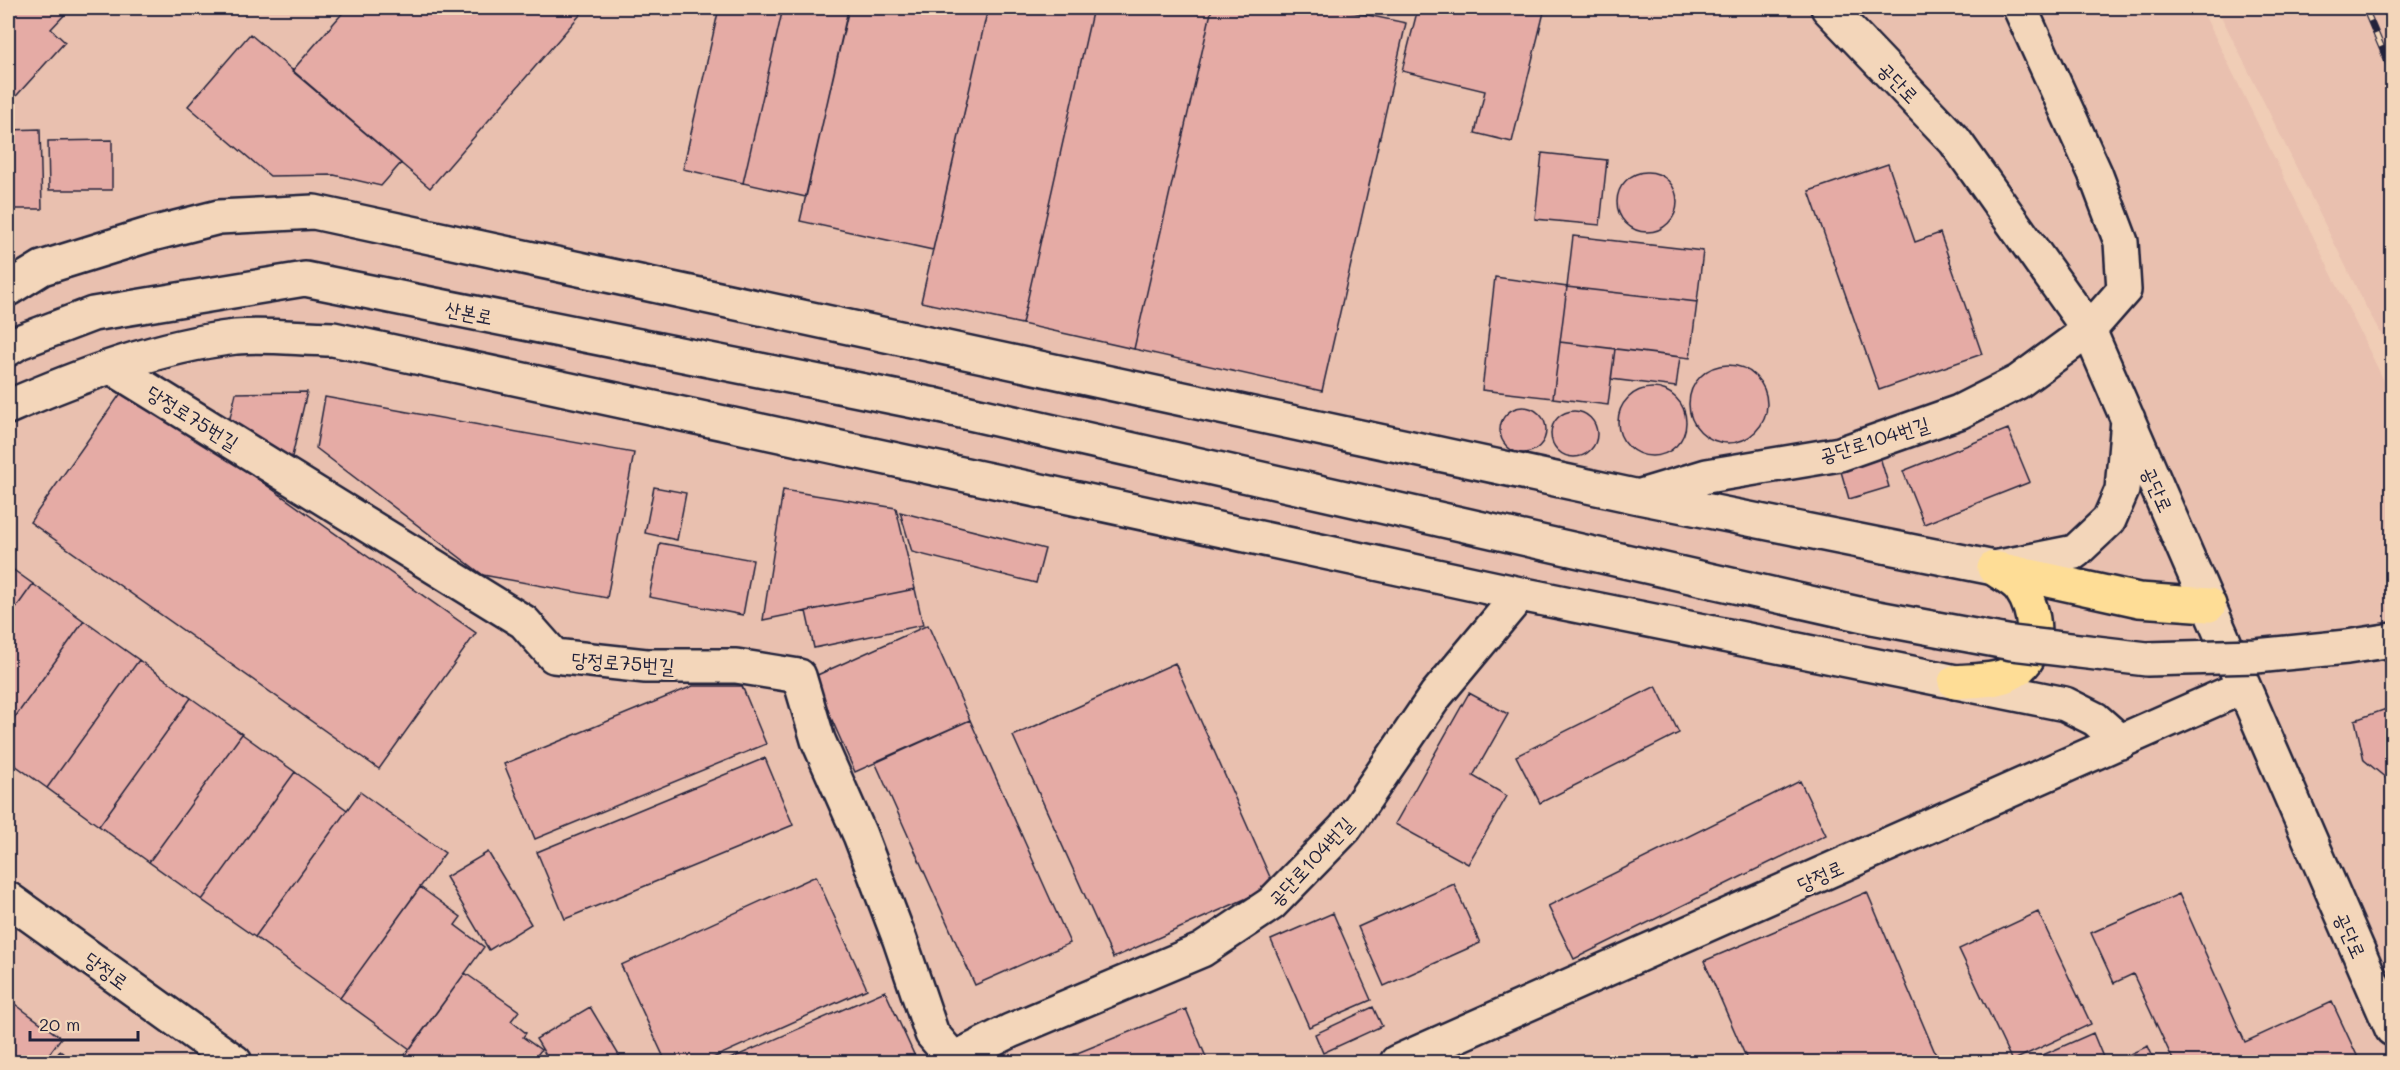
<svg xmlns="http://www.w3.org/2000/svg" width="2400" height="1070" font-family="Mali,'Poor Story',sans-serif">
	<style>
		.built { fill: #e9c0af }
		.building { fill: #e5aba5; stroke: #22223b; stroke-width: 1.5 }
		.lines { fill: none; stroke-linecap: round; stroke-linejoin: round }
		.minor-casing { stroke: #22223b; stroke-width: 38 }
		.major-casing { stroke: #22223b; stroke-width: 38 }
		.minor { stroke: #f3d6ba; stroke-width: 33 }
		.major { stroke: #fedd96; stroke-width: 33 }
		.rail-casing { stroke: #22223b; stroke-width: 7 }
		.rail { stroke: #f3d6ba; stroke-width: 4.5; stroke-dasharray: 14; stroke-linecap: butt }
		.minor-bridge-casing { stroke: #22223b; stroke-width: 38; stroke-linecap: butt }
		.minor-bridge { stroke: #f3d6ba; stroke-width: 33 }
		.labels { text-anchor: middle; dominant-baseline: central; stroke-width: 6; stroke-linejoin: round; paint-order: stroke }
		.street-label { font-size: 20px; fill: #22223b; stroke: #f3d6ba }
	</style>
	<rect width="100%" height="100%" fill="#f0cdb6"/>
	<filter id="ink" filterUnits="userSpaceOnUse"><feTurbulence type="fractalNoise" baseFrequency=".0167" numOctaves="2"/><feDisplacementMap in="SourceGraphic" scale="12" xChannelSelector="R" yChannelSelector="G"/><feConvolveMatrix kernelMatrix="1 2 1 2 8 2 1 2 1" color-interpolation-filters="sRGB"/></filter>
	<g filter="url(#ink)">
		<!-- built -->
		<path class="built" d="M8,8h2193l191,389v665h-2384z
			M2217,8h175v345l-25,-44z"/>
		<!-- building -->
		<path class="building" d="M8,8h63l-20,21 14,13 -57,63z
			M347,8h239l-156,180 -138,-117z
			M719,8h64l-40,175 -60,-14z
			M783,8h55l10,2 -42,187 -63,-14z
			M849,8h139l-55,242 -133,-29z
			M988,8h105l-71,316 -101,-22z
			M1093,8h119l-78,341 -112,-25z
			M1212,8h122l72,15 -84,368 -188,-42z
			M1418,8h127l-33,134 -37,-9 10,-42 -83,-20z
			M250,34l151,129 -20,23 -47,-11 -64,1 -82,-70z
			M40,129l2,80h-34v-79z
			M112,140v50h-63l-1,-49z
			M1542,153l65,7 -7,65 -65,-6z
			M1888,164l27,78 25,-9 42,121 -103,36 -70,-199z
			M1617 202a30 30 0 1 1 60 0a30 30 0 1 1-60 0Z
			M1573,236l130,15 -6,51 -130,-15z
			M1495,277l72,10 -14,111 -71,-8z
			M1567,287l130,15 -7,56 -130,-16z
			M1560,342l55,7 -7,56 -55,-7z
			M1615,349l65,8 -4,30 -65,-8z
			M1689 404a39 39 0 1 1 78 0a39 39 0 1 1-78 0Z
			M126,386l350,247 -97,136 -349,-247z
			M1618 422a34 34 0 1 1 68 0a34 34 0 1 1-68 0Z
			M307,392l-16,69 -62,-39 7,-29z
			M325,397l309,56 -27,145 -124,-23 -167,-127z
			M1500 430a23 23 0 1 1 46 0a23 23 0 1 1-46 0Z
			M1551 434a23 23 0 1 1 46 0a23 23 0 1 1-46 0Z
			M2008,429l22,53 -106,42 -21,-53z
			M1880,457l9,30 -40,12 -9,-31z
			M654,487l32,6 -9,47 -32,-7z
			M783,490l113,18 19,81 -152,31z
			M900,512l145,37 -9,34 -124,-31z
			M660,543l93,17 -10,55 -94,-18z
			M8,566l25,18 -25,35z
			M33,584l51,37 -76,106v-108z
			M915,589l8,36 -109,23 -8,-37z
			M84,621l55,39 -92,128 -39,-28v-33z
			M928,625l42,95 -115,52 -42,-95z
			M139,660l52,38 -92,128 -52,-38z
			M1175,663l99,223 -161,72 -100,-222z
			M693,686h49l24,58 -231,95 -31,-75z
			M1656,686l23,47 -139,70 -24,-47z
			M1469,693l39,21 -35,62 34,20 -39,68 -73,-40z
			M191,698l51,36 -93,128 -50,-36z
			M2392,707v76l-28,-23 -9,-40z
			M970,720l100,223 -95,42 -100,-223z
			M242,734l53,38 -93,128 -53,-38z
			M765,758l28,67 -228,94 -28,-67z
			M295,772l52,38 -92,127 -53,-37z
			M1800,781l26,54 -252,124 -26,-53z
			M360,792l85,61 -105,145 -85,-61z
			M488,852l43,72 -42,26 -43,-73z
			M816,876l51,113 -163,73h-38l-45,-97z
			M1454,884l26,59 -96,43 -26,-59z
			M420,887l41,30 -6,8 29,22 -74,102 -70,-51z
			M1867,892l72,170h-191l-44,-101z
			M2179,894l66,148 87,-40 28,60h-186l-41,-88 -19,9 -23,-50z
			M2038,912l53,112 -79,37 -53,-112z
			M1333,913l38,87 -62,27 -38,-87z
			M465,973l54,38 -8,10 15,12 -3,4 18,13 -9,12h-132z
			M885,991l32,70 -4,1h-190z
			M8,999l53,39 -18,24h-35z
			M590,1007l33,55h-73l-14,-23z
			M1373,1007l9,19 -59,27 -8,-19z
			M1186,1009l22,53h-153z
			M2093,1033l12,29h-78z
			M2148,1046l7,16h-43z
			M60,1051l15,11h-23z"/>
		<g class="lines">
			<defs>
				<path id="minor" d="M1828,8l127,133 134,189 303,699
					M8,289l34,-21 106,-33 71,-18 95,-5 1325,285 355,71 81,-16 34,-32 13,-30 6,-71
					M8,349l11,-7 74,-28 212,-35 629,126
					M113,368l411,254 30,34 92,10h90l63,10 19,64 42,95 40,105 32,94 24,28
					M8,407c71,-31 151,-61 228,-70 32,-3 66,2 97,2l1187,255 545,110 30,15 26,23
					M1644,495l63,-19 133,-22 119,-42 59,-30 71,-52 35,-40 -3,-48 -26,-69 -75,-165
					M8,899l227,163
					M954,1059l56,-28 192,-81 69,-46 74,-76 91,-133 84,-101
					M1397,1062l846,-375"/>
				<path id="major" d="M1994,568l145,32 70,5
					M1955,682c21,-2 47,0 64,-14 22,-19 17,-57 2,-79 -5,-8 -18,-14 -26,-20"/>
			</defs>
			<!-- minor casing -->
			<use href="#minor" class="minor-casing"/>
			<!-- major casing -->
			<use href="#major" class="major-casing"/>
			<!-- minor -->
			<use href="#minor" class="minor"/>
			<!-- major -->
			<use href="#major" class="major"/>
			<defs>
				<path id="rail" d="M2365,8l27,64"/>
			</defs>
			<!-- rail casing -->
			<use href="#rail" class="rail-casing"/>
			<!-- rail -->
			<use href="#rail" class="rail"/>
			<defs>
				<path id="minor-bridge" d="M934,405l938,212 140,26 135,16 109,-3 91,-9 45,-7"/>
			</defs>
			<!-- minor-bridge casing -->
			<use href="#minor-bridge" class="minor-bridge-casing"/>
			<!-- minor-bridge -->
			<use href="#minor-bridge" class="minor-bridge"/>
		</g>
	</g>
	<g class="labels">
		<!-- street labels -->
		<g class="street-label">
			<text transform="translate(1899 82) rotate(46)">공단로</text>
			<text transform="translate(469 312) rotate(11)">산본로</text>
			<text transform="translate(193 417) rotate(32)">당정로75번길</text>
			<text transform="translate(1874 439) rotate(-17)">공단로104번길</text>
			<text transform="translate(2158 489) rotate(66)">공단로</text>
			<text transform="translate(623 662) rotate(4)">당정로75번길</text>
			<text transform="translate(1310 861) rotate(-47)">공단로104번길</text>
			<text transform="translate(1820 875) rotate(-24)">당정로</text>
			<text transform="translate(2351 935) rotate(66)">공단로</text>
			<text transform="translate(107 970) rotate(36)">당정로</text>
		</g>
	</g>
	<!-- margin -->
	<rect width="2400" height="1070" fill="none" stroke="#f3d6ba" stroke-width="30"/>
	<rect x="15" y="15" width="2370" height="1040" fill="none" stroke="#22223b" stroke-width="2" filter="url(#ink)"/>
	<!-- scale -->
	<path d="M30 1031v9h108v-9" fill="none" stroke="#22223b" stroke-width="3"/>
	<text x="39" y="1031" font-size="18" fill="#22223b" stroke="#f3d6ba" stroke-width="4.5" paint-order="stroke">20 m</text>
</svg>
